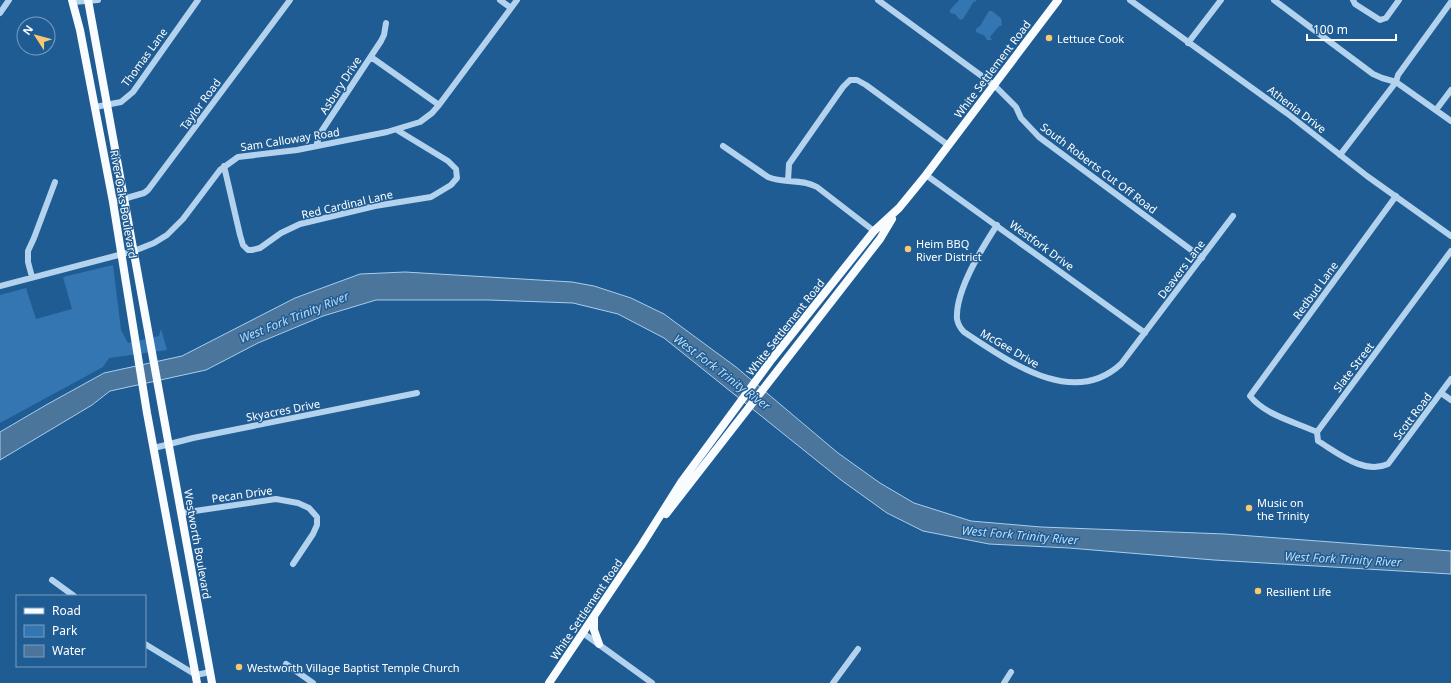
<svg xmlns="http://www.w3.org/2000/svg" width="1451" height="683" font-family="'Noto Sans',sans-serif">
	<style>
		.green { fill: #3476b1 }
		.water { fill: #4c759c; stroke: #a6ceef }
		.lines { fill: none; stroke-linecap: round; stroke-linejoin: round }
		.minor { stroke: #b2d2ee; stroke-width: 6 }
		.major { stroke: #f9fcff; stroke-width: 8 }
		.poi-dot { fill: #fbc872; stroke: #1f5c93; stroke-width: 1.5 }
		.labels { text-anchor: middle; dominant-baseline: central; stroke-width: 3; stroke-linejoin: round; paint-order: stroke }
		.poi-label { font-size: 11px; fill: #fff; stroke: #1f5c93; text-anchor: start }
		.street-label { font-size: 11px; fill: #fff; stroke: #1f5c93 }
		.water-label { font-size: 12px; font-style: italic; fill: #bedcf5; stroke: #1f5c93 }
	</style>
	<rect width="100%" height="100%" fill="#1f5c93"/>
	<!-- green -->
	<path class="green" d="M959,0h17v2l-2,-1 -11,18 -3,1 -5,-6 -5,-1v-3z
		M989,11h3l9,7 1,7 -4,2 -8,10 2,3h-5l-2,-4 -9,-4v-3l4,-3z
		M113,265l8,65 7,13 31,-7 2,-7 6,21 -58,8 -6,9 -103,56v-128l26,-7 10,31 36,-10 -9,-32z"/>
	<!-- water -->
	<path class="water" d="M405,272l167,10 22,4 37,12 33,16 72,53 102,86 42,30 34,20 57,18 70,6 184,7 226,17v23l-237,-14 -145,-12 -80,-4 -66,-13 -36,-18 -46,-33 -177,-142 -46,-24 -45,-11 -84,-3h-113l-53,16 -65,27 -52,27 -96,21 -18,14 -92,55v-28l46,-27 58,-32 78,-17 113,-58 65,-24z"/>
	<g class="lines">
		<!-- minor -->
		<path class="minor" d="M500,0l11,8
			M878,0l116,85 22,22 5,11 18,19 163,121
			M1130,0l158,114 79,62 84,60
			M1274,0l99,74 9,4 14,4 55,39
			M1353,0l2,4 25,16 6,-2 13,-18
			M73,2l25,-2
			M0,13l9,-13
			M1188,43l33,-43
			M371,57l68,48
			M95,107l26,-5 12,-10 65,-92
			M1436,110l15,-20
			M316,146l5,-14 60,-91 3,-6 2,-12
			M723,146l45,31c16,7 33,1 49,10l57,44
			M1340,155l56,-73 2,-7 53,-73
			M224,166l16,69 3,10 5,5h4l8,-2 21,-15 19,-9 75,-18 56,-9 20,-12 6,-7 -1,-9 -8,-8 -51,-31
			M926,175l219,158
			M788,181l1,-17 54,-77 7,-7h7l9,5 82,60
			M1396,196l-146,200c15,19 45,26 67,36l134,-181
			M113,202l31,-9 4,-3 142,-190
			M997,225c-15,23 -42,66 -40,94 1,5 4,10 7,13 45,29 108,77 157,32l112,-148
			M32,277l-4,-15v-11l6,-13 21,-56
			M0,286l134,-35 20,-8 13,-8 16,-16 37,-49 18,-13 59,-7 90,-18 33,-10 12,-9 7,-8 78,-105
			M1441,393l10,7
			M1317,432l1,9c20,12 46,34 70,23l63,-85
			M154,448l39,-10 224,-45
			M181,513l95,-14 22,4 11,5 8,9v8l-4,9 -20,30
			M52,580l22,16
			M583,633l69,50
			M145,644l51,31 14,-3
			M286,664l27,19
			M833,683l25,-34
			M1004,683l7,-11"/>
		<!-- major -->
		<path class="major" d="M72,0l8,30 33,172 34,211 50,270
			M88,0l124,683
			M666,514l214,-275 12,-20
			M594,617v13l5,14
			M549,683l92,-137 41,-65 90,-122 102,-128 25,-23 27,-33 132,-175"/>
	</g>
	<!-- markers -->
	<g class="poi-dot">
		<circle cx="1049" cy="38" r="4"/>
		<circle cx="908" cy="249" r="4"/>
		<circle cx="1249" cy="508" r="4"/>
		<circle cx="1258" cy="591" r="4"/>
		<circle cx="239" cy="667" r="4"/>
	</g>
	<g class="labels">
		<!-- poi labels -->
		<g class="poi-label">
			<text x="1057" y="38">Lettuce Cook</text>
			<text x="916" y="243">Heim BBQ<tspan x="916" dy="13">River District</tspan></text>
			<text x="1257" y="502">Music on<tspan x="1257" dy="13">the Trinity</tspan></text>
			<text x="1266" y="591">Resilient Life</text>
			<text x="247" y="667">Westworth Village Baptist Temple Church</text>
		</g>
		<!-- street labels -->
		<g class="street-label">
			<text transform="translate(144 57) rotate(-54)">Thomas Lane</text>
			<text transform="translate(992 69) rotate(-53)">White Settlement Road</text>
			<text transform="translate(340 85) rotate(-57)">Asbury Drive</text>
			<text transform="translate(200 104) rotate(-54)">Taylor Road</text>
			<text transform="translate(1297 109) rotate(37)">Athenia Drive</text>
			<text transform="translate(290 139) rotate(-9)">Sam Calloway Road</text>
			<text transform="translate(1099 168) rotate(37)">South Roberts Cut Off Road</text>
			<text transform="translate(124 204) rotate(80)">River Oaks Boulevard</text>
			<text transform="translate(347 204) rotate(-13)">Red Cardinal Lane</text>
			<text transform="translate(1042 245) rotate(36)">Westfork Drive</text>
			<text transform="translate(1181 269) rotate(-53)">Deavers Lane</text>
			<text transform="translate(1315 290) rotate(-54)">Redbud Lane</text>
			<text transform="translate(785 327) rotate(-52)">White Settlement Road</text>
			<text transform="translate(1010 348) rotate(30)">McGee Drive</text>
			<text transform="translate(1353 367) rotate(-53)">Slate Street</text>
			<text transform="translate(283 410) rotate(-11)">Skyacres Drive</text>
			<text transform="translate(1412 416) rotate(-53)">Scott Road</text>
			<text transform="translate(242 494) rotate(-8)">Pecan Drive</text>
			<text transform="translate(198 544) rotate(80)">Westworth Boulevard</text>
			<text transform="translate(586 609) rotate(-56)">White Settlement Road</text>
		</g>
		<!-- water labels -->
		<g class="water-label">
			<text transform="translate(294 317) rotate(-22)">West Fork Trinity River</text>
			<text transform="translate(722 372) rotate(37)">West Fork Trinity River</text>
			<text transform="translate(1020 535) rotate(5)">West Fork Trinity River</text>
			<text transform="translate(1343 559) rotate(3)">West Fork Trinity River</text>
		</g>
	</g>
	<!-- legend -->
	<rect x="16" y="595" width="130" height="72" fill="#1f5c93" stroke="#799dbe"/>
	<rect x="24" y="608" width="20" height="6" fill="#f9fcff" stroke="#799dbe"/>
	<text x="52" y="615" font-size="12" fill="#ffffff">Road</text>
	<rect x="24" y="625" width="20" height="12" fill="#3476b1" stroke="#799dbe"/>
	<text x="52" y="635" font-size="12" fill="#ffffff">Park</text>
	<rect x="24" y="645" width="20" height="12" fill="#4c759c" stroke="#799dbe"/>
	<text x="52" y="655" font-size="12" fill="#ffffff">Water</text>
	<!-- north arrow -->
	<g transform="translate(36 36) rotate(306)"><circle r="19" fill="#1f5c93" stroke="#799dbe"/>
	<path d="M0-3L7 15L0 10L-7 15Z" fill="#fbc872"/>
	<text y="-6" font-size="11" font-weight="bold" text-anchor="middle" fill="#ffffff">N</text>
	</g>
	<!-- scale -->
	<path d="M1307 34v6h89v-6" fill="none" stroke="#ffffff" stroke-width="2"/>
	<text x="1313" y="34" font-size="12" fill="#ffffff" stroke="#1f5c93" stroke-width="3" paint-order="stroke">100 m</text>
</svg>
